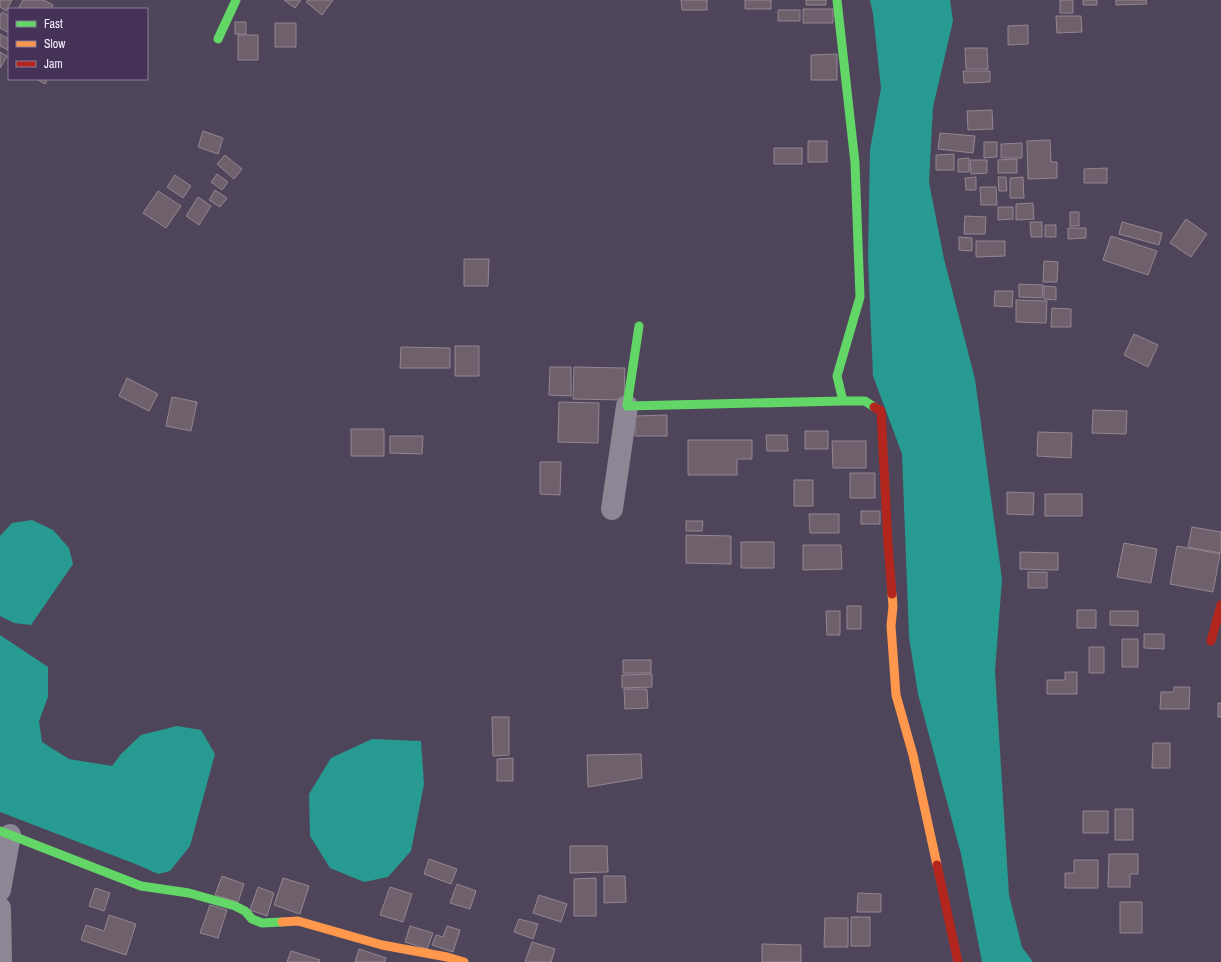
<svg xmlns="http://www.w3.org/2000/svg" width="1221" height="962" font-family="'Archivo Narrow',sans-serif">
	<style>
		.water { fill: #279a91 }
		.building { fill: #6f616c; stroke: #948691 }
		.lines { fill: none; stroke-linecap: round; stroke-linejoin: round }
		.street { stroke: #8c8695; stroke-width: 22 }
		.fast { stroke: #63d668; stroke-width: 9 }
		.slow { stroke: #ff974d; stroke-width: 9 }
		.jam { stroke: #b3261e; stroke-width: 9 }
	</style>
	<rect width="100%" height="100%" fill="#4f455a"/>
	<!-- water -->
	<path class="water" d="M870,0h80l3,21 -20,86 -4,75 15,77 31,120 27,200 -7,92 14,224 13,52 11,15h-51l-21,-108 -43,-160 -9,-57 -7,-183 -29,-78 -5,-118 2,-108 11,-62 -8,-74z
		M32,520l21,10 16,18 4,16 -42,61 -17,-2 -14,-7v-80l12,-13z
		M0,635l48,32v30l-9,24 3,21 27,17 43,7 9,-12 20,-19 36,-9 24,4 14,24 -25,92 -20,25 -12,3 -20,-9 -138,-53z
		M372,739l49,2 3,43 -13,67 -23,26 -24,5 -34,-14 -20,-32 -1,-42 22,-36z"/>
	<!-- building -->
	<path class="building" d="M0,0h12l-6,11 -6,-4z
		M23,0h21l9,5 -2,4h-33z
		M284,0h17l-6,8z
		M308,0h25l-11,15 -16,-13z
		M681,0h26v10h-25z
		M745,0h26v9h-26z
		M806,0h20v5h-20z
		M1060,0h13v13h-13z
		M1083,0h14v5h-14z
		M1116,0h30l1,4 -31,1z
		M803,9h30v14h-30z
		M778,10h22v11h-22z
		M2,12l7,4v17l-9,-5v-12z
		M1056,16h25l1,16 -25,1z
		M235,22h11v12h-11z
		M275,23h21v24h-21z
		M1028,25v19l-20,1v-19z
		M0,34l9,5 -1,11 -8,-4z
		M238,35h20v25h-20z
		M965,48h22l1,21h-22z
		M0,52l7,4 -7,12z
		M837,54v26h-26v-25z
		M963,71h27v11l-26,1z
		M36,79h12l-3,5z
		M992,110l1,19 -25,1 -1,-19z
		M203,131l20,7 -5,16 -20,-7z
		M940,133l35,3 -2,17 -35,-4z
		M1050,140l1,22h6v16l-29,1 -1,-38z
		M808,141h19v21h-19z
		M984,142h13v15l-13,1z
		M1022,143v15h-21v-14z
		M774,148h28v16h-28z
		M954,154v16h-18v-15z
		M225,155l17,14 -8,10 -17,-15z
		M969,158v14h-11v-13z
		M1017,159v14h-19v-13z
		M970,160h17v13l-16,1z
		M1107,168v15h-23v-14z
		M217,174l11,8 -6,8 -11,-8z
		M175,175l16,11 -8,12 -16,-11z
		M976,177v13h-10l-1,-12z
		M998,177h8l1,14h-8z
		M1023,177l1,21h-14v-20z
		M980,187h16l1,18h-16z
		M215,190l12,8 -7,9 -11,-7z
		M158,191l23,15 -15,22 -23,-15z
		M198,197l13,9 -12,19 -13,-9z
		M1033,203l1,16 -18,1v-16z
		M998,207h15v12l-15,1z
		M1070,212h9v14h-9z
		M965,216l21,1 -1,17h-21z
		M1186,219l21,15 -16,23 -21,-14z
		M1030,222h12v15h-11z
		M1122,222l40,11 -3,12 -40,-11z
		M1045,225h11v12h-11z
		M1068,228h18v10l-18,1z
		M1111,236l46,15 -9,24 -45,-15z
		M959,237l13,1v13l-13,-1z
		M976,241h29v15l-29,1z
		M464,259h25l-1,27h-24z
		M1044,261l14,1 -1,20h-14z
		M1019,284l24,1 -1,13 -23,-1z
		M1044,286l12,1v13l-12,-1z
		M995,291h18l-1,16 -18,-1z
		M1016,300l31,1 -1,22 -30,-1z
		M1052,308l19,1v18h-20z
		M1134,334l24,11 -10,22 -24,-12z
		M455,346h24v30h-24z
		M401,347l49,1v20h-50z
		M550,367h21v29l-22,-1z
		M574,367l51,1 -1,32 -51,-1z
		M127,378l31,16 -9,17 -30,-15z
		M172,397l25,5 -6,29 -25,-5z
		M559,402l40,1 -1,40 -40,-1z
		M1093,410l34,1 -1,23 -34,-1z
		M667,415v21h-32v-20z
		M351,429h33v27h-33z
		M805,431h23v18h-23z
		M1038,432l34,1 -1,25 -34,-2z
		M766,435h21l1,16h-21z
		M390,436h33l-1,18 -32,-1z
		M688,440h64v19h-15v16h-49z
		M832,441h34v27h-33z
		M540,462h21l-1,33 -20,-1z
		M850,473h25v25h-25z
		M794,480h19v26h-19z
		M1007,492l27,1 -1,22 -26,-1z
		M1045,494h37v22h-37z
		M861,511h19v13h-19z
		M809,514h30v19h-29z
		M686,521h17l-1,10h-16z
		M1192,527l29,5v21l-33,-6z
		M686,535l45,1v28l-45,-1z
		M741,542h33v26h-33z
		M1124,543l33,6 -6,34 -34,-6z
		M803,545h38l1,24 -39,1z
		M1177,546l43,8 -7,38 -43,-8z
		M1020,552l38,1v17l-38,-1z
		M1028,572h19v16h-19z
		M847,606h14v23h-14z
		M1077,610h19v18h-19z
		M826,611h14v24h-13z
		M1110,611h28v15l-28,-1z
		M1144,634h20v15l-20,-1z
		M1122,639h16v28h-16z
		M1089,647h15v26h-15z
		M623,660h28v13h-28z
		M1065,672h12v22h-30v-14h18z
		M652,674v13l-30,1v-13z
		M1174,687h16l-1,22h-29l1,-17h13z
		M624,689h23l1,19 -23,1z
		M1218,703h3v14h-3z
		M492,717h17v38l-16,1z
		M1153,743h17v25h-18z
		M641,754l1,24 -54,9 -1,-32z
		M513,758v23h-16v-22z
		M1115,809h18v31h-18z
		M1083,811h25v22h-25z
		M570,846h37l1,26 -38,1z
		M1109,854h29v20h-8v13h-22z
		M429,859l28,10 -6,15 -27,-10z
		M1074,860h24v28h-33v-15h9z
		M222,876l22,8 -6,18 -23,-7z
		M604,876h21l1,26 -22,1z
		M283,878l26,8 -9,28 -26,-9z
		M596,878v38h-22v-37z
		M457,884l19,7 -6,18 -20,-6z
		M258,887l16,6 -7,23 -17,-6z
		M390,887l22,7 -9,28 -23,-7z
		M95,888l15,5 -6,18 -15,-5z
		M858,893l23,1v18h-24z
		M539,895l28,9 -6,18 -28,-9z
		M1120,902h22v31h-22z
		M210,905l17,5 -9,28 -18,-5z
		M109,915l27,9 -10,31 -45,-15 5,-15 18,6z
		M851,917h19v29h-19z
		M825,918h23v29h-24z
		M519,919l19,5 -5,15 -19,-7z
		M410,926l23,7 -6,16 -22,-7z
		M447,926l13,4 -7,22 -21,-7 4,-10 7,2z
		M532,942l23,7 -4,13h-26z
		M762,944l39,1v17h-39z
		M359,949l27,9 -1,4h-30z
		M291,951l29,9 -1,2h-32z"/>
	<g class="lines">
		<!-- street -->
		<path class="street" d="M612,509l15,-103
			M0,890l10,-55
			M0,908l1,54"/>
		<!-- fast -->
		<path class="fast" d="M837,0l18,163 5,134 -23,79 6,25h22l9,6
			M218,39l18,-39
			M639,326l-12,80 216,-5
			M0,831l141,55 48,7 46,13 10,5 7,8 10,4 20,-1"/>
		<!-- slow -->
		<path class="slow" d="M892,594l1,12 -2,20 5,69 17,60 24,110
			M282,922l16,-1 84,24 65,12 17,5"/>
		<!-- jam -->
		<path class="jam" d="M874,407l7,4 7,133 4,50
			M1211,641l10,-36
			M937,865l21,97"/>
	</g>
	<!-- legend -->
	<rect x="8" y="8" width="140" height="72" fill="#443357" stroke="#8a7d9a"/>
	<rect x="16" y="21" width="20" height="6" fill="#63d668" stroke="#8a7d9a"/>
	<text x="44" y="28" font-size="12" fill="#f4ecff">Fast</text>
	<rect x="16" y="41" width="20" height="6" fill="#ff974d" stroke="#8a7d9a"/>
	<text x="44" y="48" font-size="12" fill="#f4ecff">Slow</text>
	<rect x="16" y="61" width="20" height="6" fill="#b3261e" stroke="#8a7d9a"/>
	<text x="44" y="68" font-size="12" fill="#f4ecff">Jam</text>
</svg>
